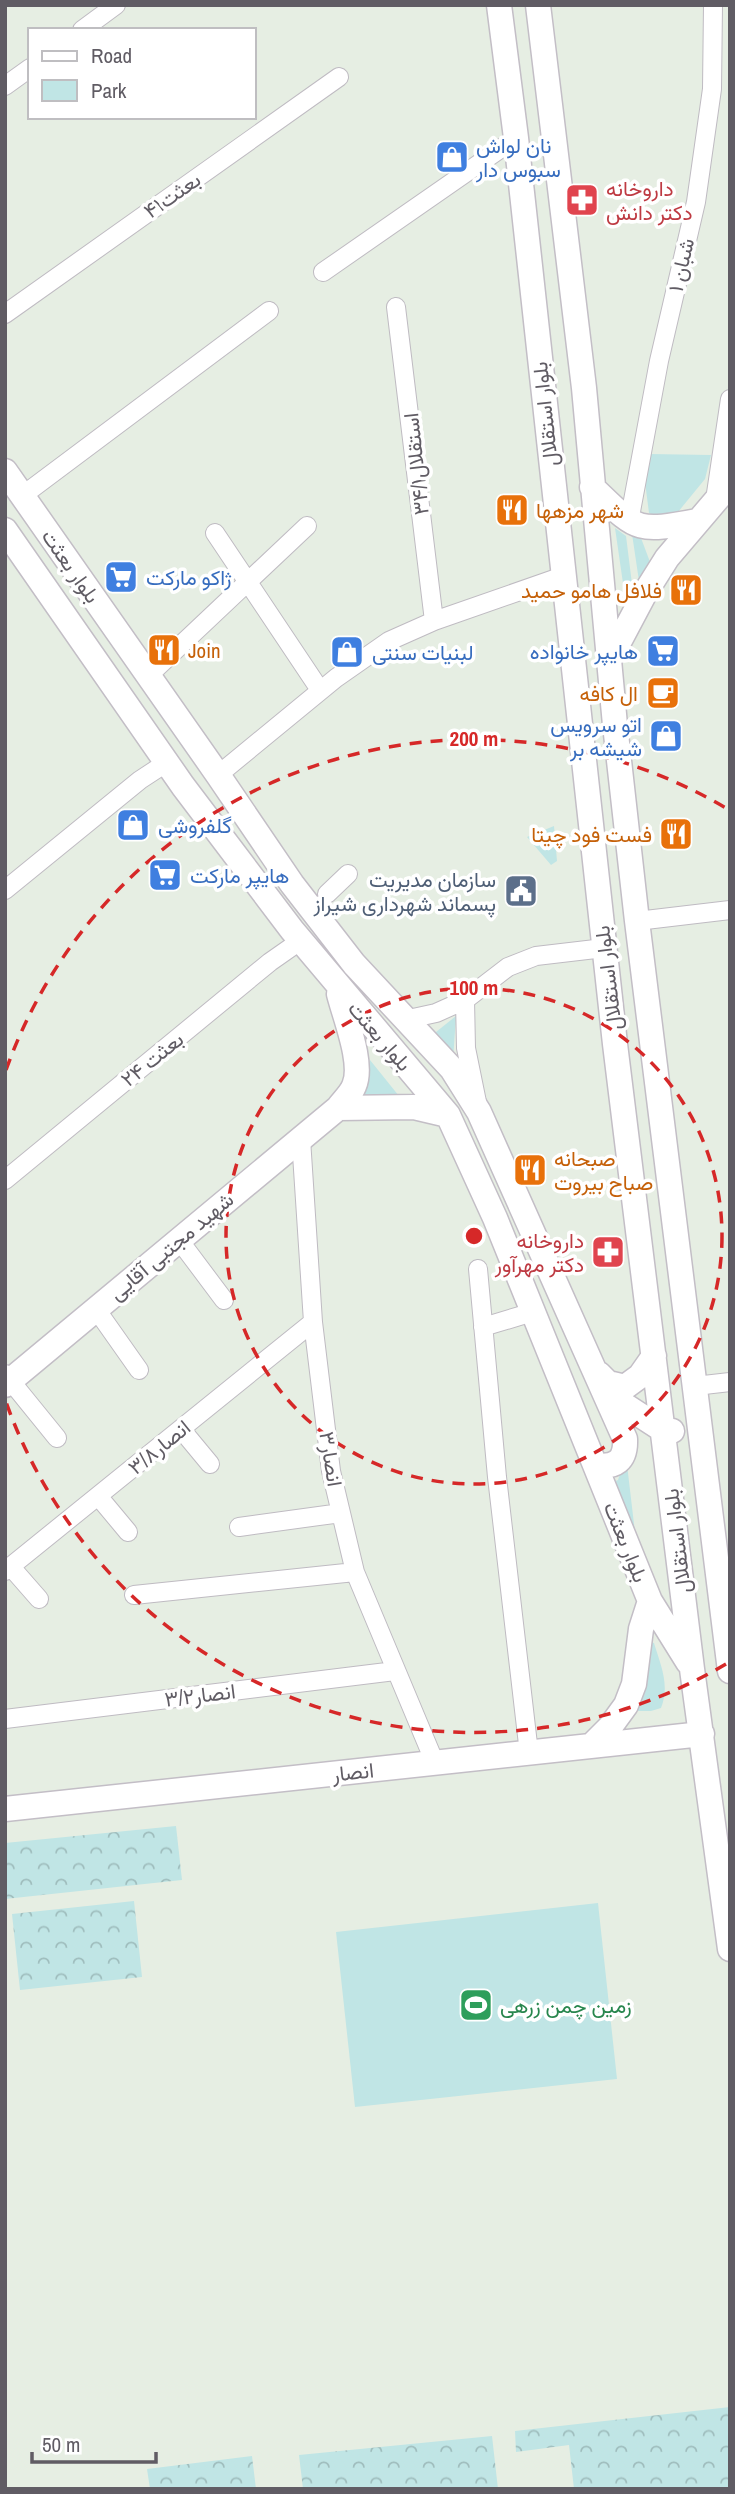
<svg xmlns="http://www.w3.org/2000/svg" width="735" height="2494" font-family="'Archivo Narrow',Vazirmatn,sans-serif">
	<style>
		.green { fill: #c0e5e5 }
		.forest { fill: url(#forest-crowns) }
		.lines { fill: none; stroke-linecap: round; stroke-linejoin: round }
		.street-casing { stroke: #bfbbc2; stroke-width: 20 }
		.secondary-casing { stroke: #c3bec6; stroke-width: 27 }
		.street { stroke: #fff; stroke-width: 18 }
		.secondary { stroke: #fff; stroke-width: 24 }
		.ring { fill: none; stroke: #d62828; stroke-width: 3.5; stroke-dasharray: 12 9 }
		.labels { text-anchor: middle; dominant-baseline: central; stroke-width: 7; stroke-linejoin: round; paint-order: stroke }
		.shop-label { font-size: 21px; fill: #366cbe; stroke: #fff; text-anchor: start }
		.health-label { font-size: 21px; fill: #be3a42; stroke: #fff; text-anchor: start }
		.street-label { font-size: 21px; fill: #605c64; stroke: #fff }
		.food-label { font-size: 21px; fill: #c56008; stroke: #fff; text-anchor: start }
		.service-label { font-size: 21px; fill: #4e5e75; stroke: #fff; text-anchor: end }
		.leisure-label { font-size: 21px; fill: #27864d; stroke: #fff; text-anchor: start }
		.centre { fill: #d62828; stroke: #fff; stroke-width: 3.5 }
		.ring-label { font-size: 21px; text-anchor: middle; font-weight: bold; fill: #d62828; stroke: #fff; stroke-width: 7; stroke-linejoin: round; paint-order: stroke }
	</style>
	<defs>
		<pattern id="forest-crowns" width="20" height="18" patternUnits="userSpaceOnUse" patternTransform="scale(1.75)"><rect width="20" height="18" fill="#c0e5e5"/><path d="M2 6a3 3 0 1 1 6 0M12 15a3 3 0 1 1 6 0" fill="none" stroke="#9fbdbd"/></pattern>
	</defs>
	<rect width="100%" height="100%" fill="#e6eee3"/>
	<!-- green -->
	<path class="green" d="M649,454l62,1 -6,24 -27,33 -21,5 -8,-4 -4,-31z
		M615,528l11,8 7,56 -7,12z
		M632,534l9,4 9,24 -11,19z
		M554,826l3,35 -6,4 -24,-28z
		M456,1016l-3,44 -22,-24z
		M370,1060l29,36 -39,3z
		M626,1456l14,119 -38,-89 16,-6z
		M647,1641l7,2c7,23 16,42 7,65l-10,3h-14l4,-15z
		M598,1903l19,176 -262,28 -19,-175z"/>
	<!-- forest -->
	<path class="forest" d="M176,1826l6,54 -177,19v-56z
		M134,1901l8,76 -122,13 -8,-76z
		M730,2407v82h-156l-5,-44 -53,7 -1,-21z
		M492,2436l6,53h-195l-4,-34z
		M252,2456l4,33h-106l-3,-20z"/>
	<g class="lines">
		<defs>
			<path id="street" d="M82,30l34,-25
				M5,86l25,-18
				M323,272l193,-134
				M396,307l38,314
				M5,314l334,-237
				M22,496l247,-185
				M715,500l15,-101
				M629,522l30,-161 37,-159 16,-113 1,-84
				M215,533l105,157
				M148,676l159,-150
				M218,775l118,-97 53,-37 45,-20 129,-45
				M5,890l135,-110 26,-17
				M327,894l21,-20
				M637,921l93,-11
				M465,1000l1,48 11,54
				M404,1020l32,-7 29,-13 43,-33 28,-11 68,-8
				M301,1139l12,183 18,149 24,101 80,191
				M5,1180l265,-218 30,-21
				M179,1240l45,60
				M478,1269l19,208 32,276
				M96,1309l43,61
				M483,1327l50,-15
				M5,1374l52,64
				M695,1386l35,-4
				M181,1429l29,35
				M98,1496l30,36
				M239,1527l102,-14
				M11,1567l28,32
				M5,1571l308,-249
				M134,1595l221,-23
				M5,1719l390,-48"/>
			<path id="secondary" d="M499,5l17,133 99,906 77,625 38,280
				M538,5l46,383 31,337 22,196 93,750
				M5,471l213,304 74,109 62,80 98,105 27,43 146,327c1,22 -10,29 -30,26
				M592,487c45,43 42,46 105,34
				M5,530l178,256 109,144 156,185 47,103 155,383 38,61
				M609,661l36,-68 22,-35 63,-74
				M339,994c6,24 25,70 15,92 -3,8 -11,15 -16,22l76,-1 34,8
				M599,1374l9,9 17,4 15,-11 14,-20
				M5,1385l333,-277
				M606,1393l57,37 9,1
				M591,1746l19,-19 16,-22 8,-21 7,-55 9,-28
				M5,1809l697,-75"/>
		</defs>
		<!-- street casing -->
		<use href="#street" class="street-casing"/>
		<!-- secondary casing -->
		<use href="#secondary" class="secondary-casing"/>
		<!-- street -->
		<use href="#street" class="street"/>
		<!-- secondary -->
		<use href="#secondary" class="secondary"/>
	</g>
	<!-- distance rings -->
	<g class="ring">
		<circle cx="474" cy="1236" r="248"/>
		<path d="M726 1664A497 497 0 0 1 6 1402M6 1070A497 497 0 0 1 726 808"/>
	</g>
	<!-- icons -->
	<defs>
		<symbol id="shop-square" viewBox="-11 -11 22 22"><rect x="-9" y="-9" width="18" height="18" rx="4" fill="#3f7fe0" stroke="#fff"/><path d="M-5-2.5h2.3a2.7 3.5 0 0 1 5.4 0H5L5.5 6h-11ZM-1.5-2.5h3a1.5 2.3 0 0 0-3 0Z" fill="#fff"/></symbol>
		<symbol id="pharmacy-square" viewBox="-11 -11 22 22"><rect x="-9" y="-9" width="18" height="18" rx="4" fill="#e0444e" stroke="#fff"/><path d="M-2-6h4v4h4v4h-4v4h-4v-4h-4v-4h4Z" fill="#fff"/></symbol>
		<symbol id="restaurant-square" viewBox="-11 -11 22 22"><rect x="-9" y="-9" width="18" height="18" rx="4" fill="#e8710a" stroke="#fff"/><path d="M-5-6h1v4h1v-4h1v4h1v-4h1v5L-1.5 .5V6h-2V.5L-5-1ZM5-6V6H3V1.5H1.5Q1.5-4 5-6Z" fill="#fff"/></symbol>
		<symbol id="supermarket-square" viewBox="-11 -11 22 22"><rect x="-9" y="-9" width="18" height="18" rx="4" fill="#3f7fe0" stroke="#fff"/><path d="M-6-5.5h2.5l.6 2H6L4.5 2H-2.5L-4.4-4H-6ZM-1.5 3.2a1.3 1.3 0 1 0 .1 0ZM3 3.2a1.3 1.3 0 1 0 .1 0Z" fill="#fff"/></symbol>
		<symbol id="cafe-square" viewBox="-11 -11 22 22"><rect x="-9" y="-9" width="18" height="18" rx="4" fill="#e8710a" stroke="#fff"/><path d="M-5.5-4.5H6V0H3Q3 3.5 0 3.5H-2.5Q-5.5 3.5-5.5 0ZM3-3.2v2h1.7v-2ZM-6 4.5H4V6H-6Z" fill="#fff"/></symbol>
		<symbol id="civic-square" viewBox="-11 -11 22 22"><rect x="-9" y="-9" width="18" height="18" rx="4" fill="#5c6f8a" stroke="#fff"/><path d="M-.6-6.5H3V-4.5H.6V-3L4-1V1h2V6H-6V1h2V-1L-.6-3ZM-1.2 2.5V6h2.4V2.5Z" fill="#fff"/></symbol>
		<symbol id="stadium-square" viewBox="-11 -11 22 22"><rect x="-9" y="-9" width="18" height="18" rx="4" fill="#2e9e5b" stroke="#fff"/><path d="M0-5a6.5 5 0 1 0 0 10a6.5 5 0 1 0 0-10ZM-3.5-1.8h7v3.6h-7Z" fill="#fff"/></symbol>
	</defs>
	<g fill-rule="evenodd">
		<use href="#shop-square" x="433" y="138" width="38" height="38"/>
		<use href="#pharmacy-square" x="563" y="181" width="38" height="38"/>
		<use href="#restaurant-square" x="493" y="491" width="38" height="38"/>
		<use href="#supermarket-square" x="102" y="558" width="38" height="38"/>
		<use href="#restaurant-square" x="667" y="571" width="38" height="38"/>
		<use href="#restaurant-square" x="145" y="631" width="38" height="38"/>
		<use href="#supermarket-square" x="644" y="632" width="38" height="38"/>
		<use href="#shop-square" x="328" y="633" width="38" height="38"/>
		<use href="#cafe-square" x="644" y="674" width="38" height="38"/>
		<use href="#shop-square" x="647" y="717" width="38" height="38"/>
		<use href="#shop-square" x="114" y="806" width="38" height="38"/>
		<use href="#restaurant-square" x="657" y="815" width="38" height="38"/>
		<use href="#supermarket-square" x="146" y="856" width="38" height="38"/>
		<use href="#civic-square" x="502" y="872" width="38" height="38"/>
		<use href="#restaurant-square" x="511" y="1151" width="38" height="38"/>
		<use href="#pharmacy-square" x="589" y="1233" width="38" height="38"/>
		<use href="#stadium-square" x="457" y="1986" width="38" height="38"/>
	</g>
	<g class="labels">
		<!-- shop labels -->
		<g class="shop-label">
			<text x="476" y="145">نان لواش<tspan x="476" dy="24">سبوس دار</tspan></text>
			<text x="146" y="577">ژاکو مارکت</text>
			<text x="638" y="651" text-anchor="end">هایپر خانواده</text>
			<text x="372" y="652">لبنیات سنتی</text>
			<text x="642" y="724" text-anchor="end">اتو سرویس<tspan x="642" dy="24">شیشه بر</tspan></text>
			<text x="158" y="825">گلفروشی</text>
			<text x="190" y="875">هایپر مارکت</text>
		</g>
		<!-- health labels -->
		<g class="health-label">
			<text x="606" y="188">داروخانه<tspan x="606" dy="24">دکتر دانش</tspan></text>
			<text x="584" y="1240" text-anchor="end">داروخانه<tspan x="584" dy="24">دکتر مهرآور</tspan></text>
		</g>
		<!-- street labels -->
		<g class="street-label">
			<text transform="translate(172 195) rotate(-35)">بعثت۴۱</text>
			<text transform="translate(681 265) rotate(-77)">۱ شبان</text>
			<text transform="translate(545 414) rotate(-96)">بلوار استقلال</text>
			<text transform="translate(416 464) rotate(-96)">استقلال۳۴/۱</text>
			<text transform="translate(71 566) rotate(55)">بلوار بعثت</text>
			<text transform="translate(608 978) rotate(-97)">بلوار استقلال</text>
			<text transform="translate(380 1036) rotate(49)">بلوار بعثت</text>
			<text transform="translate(152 1059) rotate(-39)">بعثت ۲۴</text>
			<text transform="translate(171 1246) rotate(-40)">شهید مجتبی آقایی</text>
			<text transform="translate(159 1447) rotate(-39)">انصار۳/۸</text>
			<text transform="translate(331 1459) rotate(81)">انصار۳</text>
			<text transform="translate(677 1541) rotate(-97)">بلوار استقلال</text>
			<text transform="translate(626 1542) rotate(68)">بلوار بعثت</text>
			<text transform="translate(200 1695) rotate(-7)">انصار۳/۲</text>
			<text transform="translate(353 1772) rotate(-6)">انصار</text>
		</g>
		<!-- food labels -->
		<g class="food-label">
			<text x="536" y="510">شهر مزهها</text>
			<text x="662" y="590" text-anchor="end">فلافل هامو حمید</text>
			<text x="188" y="650">Join</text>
			<text x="638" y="693" text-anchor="end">ال کافه</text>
			<text x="652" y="834" text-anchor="end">فست فود چیتا</text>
			<text x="554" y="1158">صبحانه<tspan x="554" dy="24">صباح بیروت</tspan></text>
		</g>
		<!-- service labels -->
		<g class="service-label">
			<text x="496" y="879">سازمان مدیریت<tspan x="496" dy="24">پسماند شهرداری شیراز</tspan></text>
		</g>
		<!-- leisure labels -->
		<g class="leisure-label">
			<text x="500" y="2005">زمین چمن زرهی</text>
		</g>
	</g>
	<circle cx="474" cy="1236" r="10" class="centre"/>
	<g class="ring-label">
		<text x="474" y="746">200 m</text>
		<text x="474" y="995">100 m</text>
	</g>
	<!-- border -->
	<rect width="735" height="2494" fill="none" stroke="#605c64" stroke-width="14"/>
	<!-- legend -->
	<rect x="28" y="28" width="228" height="91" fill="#ffffff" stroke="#bfbec1" stroke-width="2"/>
	<rect x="42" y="51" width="35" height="10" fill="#ffffff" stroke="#bfbec1" stroke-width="2"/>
	<text x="91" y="63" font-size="21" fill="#605c64">Road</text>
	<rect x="42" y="80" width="35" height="21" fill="#c0e5e5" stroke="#bfbec1" stroke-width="2"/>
	<text x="91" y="98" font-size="21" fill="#605c64">Park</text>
	<!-- scale -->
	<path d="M32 2452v10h124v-10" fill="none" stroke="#605c64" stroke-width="3.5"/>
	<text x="42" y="2452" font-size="21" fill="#605c64" stroke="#ffffff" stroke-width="5" paint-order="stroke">50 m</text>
</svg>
